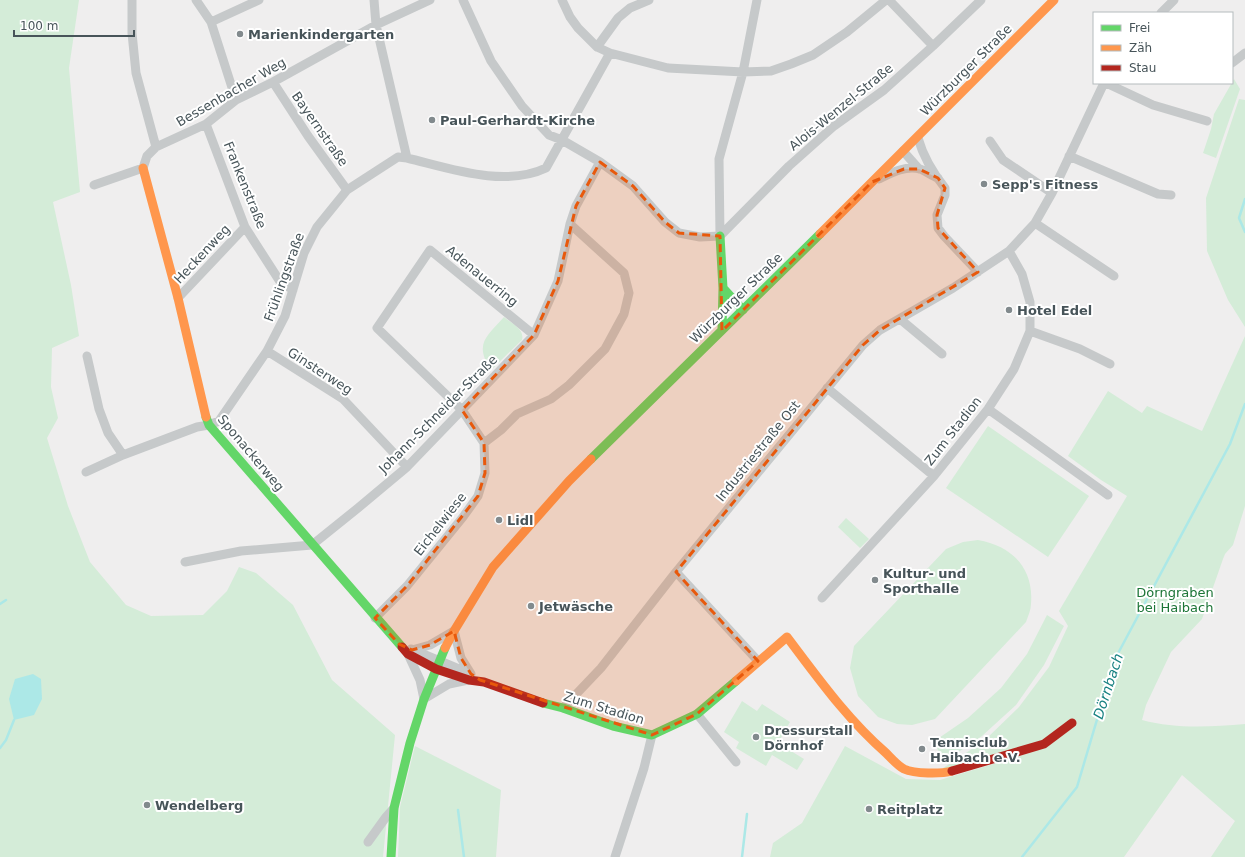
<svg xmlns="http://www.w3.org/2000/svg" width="1245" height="857" font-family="'DejaVu Sans',sans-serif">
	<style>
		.green { fill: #d4ecd8 }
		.water { fill: #ace8e7 }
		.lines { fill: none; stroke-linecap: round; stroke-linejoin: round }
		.stream { stroke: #ace8e7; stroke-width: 2.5 }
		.street { stroke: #c6c9ca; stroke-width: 9 }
		.fast { stroke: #63d668; stroke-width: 9 }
		.slow { stroke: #ff974d; stroke-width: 9 }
		.jam { stroke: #b3261e; stroke-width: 9 }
		.marked { fill: #e8590c; fill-opacity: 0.2; stroke: #e8590c; stroke-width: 3; stroke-dasharray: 8 5; stroke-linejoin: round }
		.poi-dot { fill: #828a8d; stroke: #fff; stroke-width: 1.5 }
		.labels { text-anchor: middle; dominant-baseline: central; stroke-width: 4; stroke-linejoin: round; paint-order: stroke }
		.poi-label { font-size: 13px; font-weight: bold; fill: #475459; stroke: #fff; text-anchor: start }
		.street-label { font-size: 13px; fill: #475459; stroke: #fff }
		.park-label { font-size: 13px; fill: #1d7537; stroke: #fff }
		.water-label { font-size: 14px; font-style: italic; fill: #168080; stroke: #fff }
	</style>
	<rect width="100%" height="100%" fill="#efeeee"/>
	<!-- green -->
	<path class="green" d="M0,0h79l-10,68 11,124 -27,10 18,83 8,51 -27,12 -1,39 7,31 -11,20 21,68 22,56 36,43 25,11 52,-1 24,-24 12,-24 17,6 37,32 39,75 63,55 -12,122h-383z
		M1234,79l6,10 -24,69 -13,-5 8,-24 3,-15z
		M1239,99l6,1v227l-17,-27 -21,-49 -1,-53z
		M504,317c7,6 21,12 18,23l-31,30c-17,-26 -5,-33 13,-53z
		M1245,336v170l-12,39 -8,9 -2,5 -21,60 -31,33 -25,53 -4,15c33,9 68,7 103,4v133h-34l24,-36 -53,-46 -58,82h-354l3,-14 29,-20 43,-77 61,33 34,1 96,-29 -96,19 44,-29 35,-34 30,-40 19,-41 -9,-15 68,-115 -26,-16 -33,-24 40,-65 34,22 5,-7 55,25z
		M988,426l101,70 -41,61 -102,-69z
		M846,518l23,21 -9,9 -22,-21z
		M978,540c34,6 56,28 53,64 0,6 -3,12 -5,18l-91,97 -23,6 -15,-1 -19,-7 -20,-21 -8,-28 4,-22 92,-97 17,-7z
		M1047,615l17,11 -20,39 -28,40 -34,31 -37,25 -12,-19 35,-24 33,-30 26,-34z
		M742,701l15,10 5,-7 28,18 -12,21 26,16 -7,11 -25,-15 -6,11 -30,-18 3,-6 -15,-10z
		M415,746l86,44 -5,67h-98l2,-50z"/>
	<!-- water -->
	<path class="water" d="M33,674l8,5 1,20 -8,16 -20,5 -5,-21 6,-20z"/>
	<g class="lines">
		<!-- stream -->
		<path class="stream" d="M1245,199l-6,19 6,14
			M0,604l6,-4
			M0,748l6,-8 8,-20
			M458,810l6,47
			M742,857l5,-43
			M1022,857l55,-70 38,-128 115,-215 15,-40"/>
		<!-- street -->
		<path class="street" d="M132,0v33l4,40 20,74
			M196,0l15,22 25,78
			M374,0l2,25 31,133
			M463,0l28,61 31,45 27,29 13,5 38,22 33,24 32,36 14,11 21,4 20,-1
			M562,0l8,17 8,11 19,19 13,6 58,15 75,4 28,-1 20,-7 22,-9 34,-23 39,-32
			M889,0l44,46
			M1161,13l13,-13
			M211,22l48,-22
			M597,47l21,-29 12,-10 19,-8
			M1232,63l13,-10
			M273,82l35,54 39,54
			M1106,83l47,22 54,16
			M206,124l39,103 34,53 14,10
			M918,138c5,18 15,35 27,50v7l-8,20 1,13 6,8 34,36
			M990,141l13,19 49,33
			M903,151l16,18
			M1069,156l89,38 13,1
			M879,179c12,-6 27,-14 41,-10 6,2 12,7 18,9
			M94,185l49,-17 4,-12 9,-9 50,-23 30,-24 37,-18 103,-57 54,-25
			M1035,223l79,53
			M720,236l69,-70 45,-40 50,-36 49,-44 48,-46
			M720,236l-1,-77 24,-87 14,-72
			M178,298l67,-71
			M900,319l42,35
			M1030,331l50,18 30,15
			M267,351l76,48 64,68
			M87,356l12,53 9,24 15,22
			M827,388l107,88
			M988,409l120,86
			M484,443l17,-13 16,-16 34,-15 18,-14 36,-36 19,-35 5,-21 -5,-20 -54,-49
			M86,472l37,-17 74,-28 12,-2 10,-4 48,-70 18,-35 19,-63 13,-26 30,-37 51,-33 9,1c42,10 97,30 139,10l64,-115
			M185,562l56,-11 71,-6 46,-37 49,-41 127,-132 24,-54 12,-57 6,-18 24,-44
			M676,572l82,89
			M822,598l112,-122 54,-67 26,-40 16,-38v-29l-8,-28 -13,-23
			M375,618l32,-32 56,-69 15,-21 7,-23 -1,-30 -22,-33 -85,-82 53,-78 104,85
			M411,649l60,25
			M412,650l18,-5 24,-14 7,27 10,16
			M408,654l12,26 4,19 25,-15 19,-4
			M563,708l38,-40 75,-96 187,-227 17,-15 73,-42 56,-37 26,-28 17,-30 52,-110
			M697,714l39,48
			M368,842l18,-25 8,-9
			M615,857l29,-89 8,-33"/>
		<!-- fast -->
		<path class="fast" d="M720,236l3,52 -1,42
			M723,288l20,22
			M206,417l3,8 193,222
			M591,459l229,-225
			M543,703l20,5 50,18 39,9 45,-21 39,-33
			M391,857l3,-49 16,-65 14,-44 21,-51"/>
		<!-- slow -->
		<path class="slow" d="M143,168l35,130 28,119
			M820,234l234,-234
			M445,648l9,-17 39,-64 76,-86 22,-22
			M736,681l51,-44c31,41 60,82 99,116 5,5 12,13 18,16 11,5 37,5 48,2"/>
		<!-- jam -->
		<path class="jam" d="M402,647l6,7 28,15 33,11 15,2 59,21
			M952,771l92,-27 28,-21"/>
	</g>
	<!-- marked area -->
	<path class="marked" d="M600,162l33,24 32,36 14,11 41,3 2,95 150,-149 32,-13h15l19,9 7,10 -8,27 1,13 40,44 -98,58 -17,15 -187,227 82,89 -61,53 -45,21 -172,-55 -9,-6 -10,-16 -7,-27 -24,14 -18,5 -13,-6 -24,-26 32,-32 71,-90 7,-23 -1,-30 -22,-33 72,-75 24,-54 18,-75z"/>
	<!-- markers -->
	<g class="poi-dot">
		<circle cx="240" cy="34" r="4"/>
		<circle cx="432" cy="120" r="4"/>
		<circle cx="984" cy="184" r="4"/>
		<circle cx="1009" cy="310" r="4"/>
		<circle cx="499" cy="520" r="4"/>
		<circle cx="875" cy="580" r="4"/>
		<circle cx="531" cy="606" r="4"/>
		<circle cx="756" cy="737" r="4"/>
		<circle cx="922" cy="749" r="4"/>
		<circle cx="147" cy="805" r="4"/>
		<circle cx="869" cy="809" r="4"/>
	</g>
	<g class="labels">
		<!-- poi labels -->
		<g class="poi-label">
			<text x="248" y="34">Marienkindergarten</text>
			<text x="440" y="120">Paul-Gerhardt-Kirche</text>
			<text x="992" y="184">Sepp's Fitness</text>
			<text x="1017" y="310">Hotel Edel</text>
			<text x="507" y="520">Lidl</text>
			<text x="883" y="573">Kultur- und<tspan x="883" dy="15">Sporthalle</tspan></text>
			<text x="539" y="606">Jetwäsche</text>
			<text x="764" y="730">Dressurstall<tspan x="764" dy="15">Dörnhof</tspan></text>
			<text x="930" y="742">Tennisclub<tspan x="930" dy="15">Haibach e.V.</tspan></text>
			<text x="155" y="805">Wendelberg</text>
			<text x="877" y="809">Reitplatz</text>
		</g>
		<!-- street labels -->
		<g class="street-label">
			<text transform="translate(966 70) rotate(-45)">Würzburger Straße</text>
			<text transform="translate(231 92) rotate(-30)">Bessenbacher Weg</text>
			<text transform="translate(841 107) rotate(-39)">Alois-Wenzel-Straße</text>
			<text transform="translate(320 129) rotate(55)">Bayernstraße</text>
			<text transform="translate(245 185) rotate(68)">Frankenstraße</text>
			<text transform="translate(202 254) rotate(-47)">Heckenweg</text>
			<text transform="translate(482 276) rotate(39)">Adenauerring</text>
			<text transform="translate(284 277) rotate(-70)">Frühlingstraße</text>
			<text transform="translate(736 298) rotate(-44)">Würzburger Straße</text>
			<text transform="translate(320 371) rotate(33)">Ginsterweg</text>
			<text transform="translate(438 414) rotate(-45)">Johann-Schneider-Straße</text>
			<text transform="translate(953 431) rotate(-52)">Zum Stadion</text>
			<text transform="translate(758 451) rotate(-51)">Industriestraße Ost</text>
			<text transform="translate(251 453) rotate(50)">Sponackerweg</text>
			<text transform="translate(440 524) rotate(-52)">Eichelwiese</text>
			<text transform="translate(604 708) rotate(17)">Zum Stadion</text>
		</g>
		<!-- park labels -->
		<g class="park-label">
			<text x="1175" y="592">Dörngraben<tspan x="1175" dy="15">bei Haibach</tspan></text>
		</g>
		<!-- water labels -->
		<g class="water-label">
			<text transform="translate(1108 686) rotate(-72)">Dörnbach</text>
		</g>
	</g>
	<!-- legend -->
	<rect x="1093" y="12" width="140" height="72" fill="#ffffff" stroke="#b5bbbd"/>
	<rect x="1101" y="25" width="20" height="6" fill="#63d668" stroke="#b5bbbd"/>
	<text x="1129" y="32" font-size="12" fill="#475459">Frei</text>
	<rect x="1101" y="45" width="20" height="6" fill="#ff974d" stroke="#b5bbbd"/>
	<text x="1129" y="52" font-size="12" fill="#475459">Zäh</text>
	<rect x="1101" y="65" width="20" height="6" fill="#b3261e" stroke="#b5bbbd"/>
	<text x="1129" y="72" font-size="12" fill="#475459">Stau</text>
	<!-- scale -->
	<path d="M14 30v6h120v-6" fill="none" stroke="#475459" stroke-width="2"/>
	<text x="20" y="30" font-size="12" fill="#475459" stroke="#ffffff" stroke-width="3" paint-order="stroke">100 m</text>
</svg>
